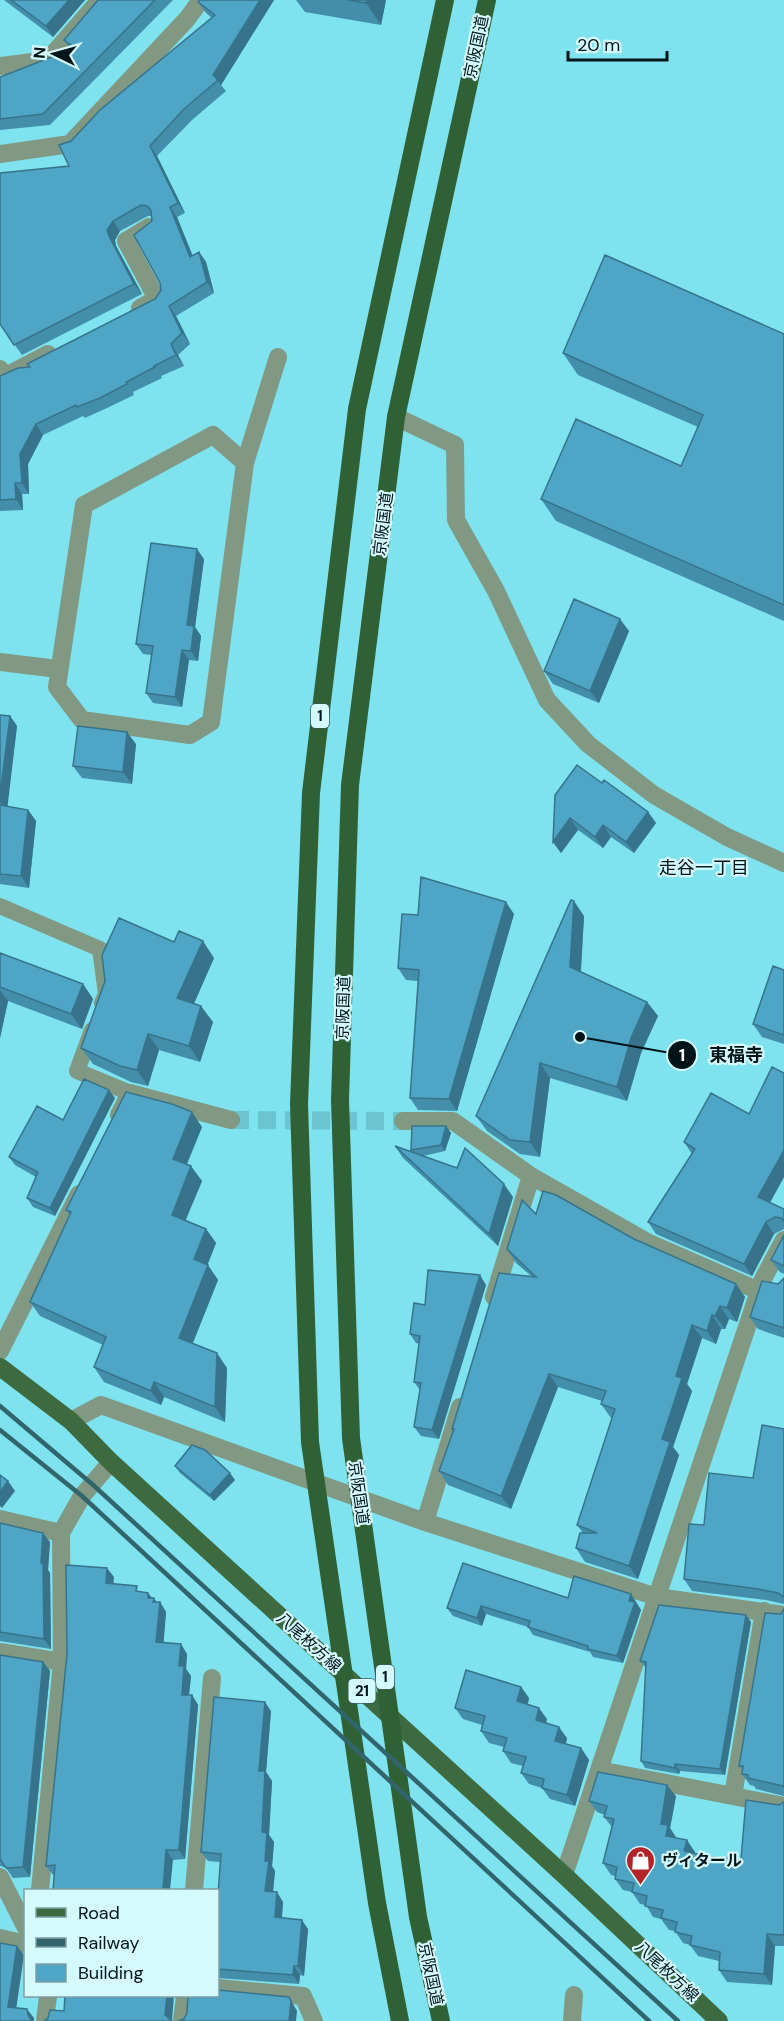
<svg xmlns="http://www.w3.org/2000/svg" width="784" height="2021" font-family="'DM Sans','Noto Sans JP',sans-serif">
	<style>
		.lines { fill: none; stroke-linecap: round; stroke-linejoin: round }
		.minor-tunnel { stroke: #6bc4cf; stroke-width: 18; stroke-dasharray: 18 9; stroke-linecap: butt }
		.service { stroke: #819982; stroke-width: 16 }
		.minor { stroke: #819982; stroke-width: 18 }
		.primary { stroke: #3e6a40; stroke-width: 18 }
		.trunk { stroke: #306134; stroke-width: 18 }
		.rail { stroke: #32656b; stroke-width: 4.5 }
		.wall { fill: #438eaa }
		.shaded-wall { fill: #37748b }
		.building { fill: #4ea5c6; stroke: #37748b; stroke-width: 1.5 }
		.labels { text-anchor: middle; dominant-baseline: central; stroke-width: 4.5; stroke-linejoin: round; paint-order: stroke }
		.shield { fill: #d5fafe; stroke: #41595c; stroke-width: 1.5 }
		.shield-label { font-size: 15px; font-weight: bold; fill: #011417 }
		.street-label { font-size: 16px; fill: #011417; stroke: #d5fafe }
		.poi-label { font-size: 16px; font-weight: bold; fill: #011417; stroke: #d5fafe; text-anchor: start }
		.neighbourhood-label { font-size: 18px; fill: #011417; stroke: #d5fafe }
		.leader { fill: none; stroke: #011417; stroke-width: 2 }
		.callout-dot { fill: #011417; stroke: #d5fafe; stroke-width: 2 }
		.mark-label { font-size: 18px; text-anchor: middle; font-weight: bold; fill: #fff }
		.callout-label { font-size: 18px; text-anchor: middle; font-weight: bold; fill: #011417; stroke: #d5fafe; stroke-width: 4.5; stroke-linejoin: round; paint-order: stroke }
	</style>
	<rect width="100%" height="100%" fill="#7ee3ef"/>
	<g class="lines">
		<!-- minor-tunnel -->
		<path class="minor-tunnel" d="M231,1120l172,1"/>
		<!-- service -->
		<path class="service" d="M0,906l100,43 6,45 -4,9
			M92,1030l-15,41 53,22"/>
		<!-- minor -->
		<path class="minor" d="M0,66l48,-6 52,-60
			M0,154l70,-10 117,-125 14,-19
			M140,308l17,-9 -31,-58 23,-14
			M0,369l4,8 44,-23
			M396,417l59,28 1,75 40,71 51,109 41,44 66,51 73,42 57,26
			M213,435l32,28 -34,259 -21,13 -108,-15 -25,-33 27,-182z
			M245,463l33,-106
			M0,662l58,7
			M119,1115l11,-22 101,27
			M403,1121h50l78,55 118,67 110,48
			M494,1297l37,-121
			M0,1351l79,-157
			M71,1421l30,-16 324,117 232,75 127,18
			M0,1519l61,14
			M425,1522l35,-115
			M0,1652l62,10
			M599,1770l185,36
			M733,1796l31,-185
			M564,1875l199,-596 21,-39
			M0,1877l26,51
			M40,1890l22,-228 -1,-129 21,-37 29,-34
			M194,1890l18,-212
			M0,1938l26,6
			M218,1988l85,8 11,25
			M45,2021l3,-25
			M182,2021l3,-25
			M572,2021l2,-26"/>
		<!-- primary -->
		<path class="primary" d="M0,1367l71,54 40,41 453,413 155,146"/>
		<!-- trunk -->
		<path class="trunk" d="M400,2021l-23,-118 -67,-461 -11,-338 12,-311 46,-384 88,-409
			M441,2021l-23,-104 -67,-479 -11,-338 10,-315 46,-368 91,-417"/>
		<!-- rail -->
		<path class="rail" d="M0,1406l92,78 586,537
			M0,1430l82,66 567,525"/>
	</g>
	<!-- wall -->
	<path class="wall" d="M4,0h81l-32,37z
		M98,0h75l-123,125 -50,5v-53l71,-27 -7,-10z
		M200,0h74l-53,85 5,6 -34,29 -35,36 28,57 -8,4 16,39 6,-4 7,10 8,31 -38,23 14,28 -12,11 6,11 -23,10 1,2 -29,14 1,3 -27,13 -22,10 -2,-2 -40,19 -15,29 1,30h-7l1,16 -23,1v-135l30,-9 125,-68 6,-9 -10,-74h-3l-28,15 -5,9 1,6 26,48 -120,61 -22,-31 69,-158 2,-25 141,-123 -6,-5 -8,-11z
		M296,0h90l-5,25 -76,-13z
		M784,334v287l-228,-100 -15,-22 140,-33 17,-39 -120,-52 -15,-22z
		M204,559l-9,68 6,9 -3,25 -9,-1 -7,47 -29,-4 -7,-10 5,-38 -8,-1 -7,-10z
		M629,631l-30,72 -46,-19 -9,-13z
		M0,715l10,1 7,10 -10,80 21,4 8,11 -7,67 -29,-4z
		M136,744l-4,40 -50,-6 -9,-12z
		M602,783l46,29 8,11 -22,30 -23,-16 -8,11 -25,-18 -17,23 -8,-11 2,-47z
		M514,914l-57,197 -39,-1 -8,-12 8,-117 -12,-1 -8,-12 20,-53z
		M584,916l-3,56 66,30 11,14 -17,37 -14,48 -77,-23 -10,79 -20,-3 -33,-23 -11,-15z
		M174,942l40,16 -20,45 19,19 -13,40 -41,-12 -11,36 -17,-4 -38,-18 -12,-16z
		M0,953l83,31 10,15 -11,30 -74,-28 -8,37z
		M784,970v74l-22,-7 -9,-13z
		M784,1073v104l-14,26 14,6v20l-10,5 -22,42 -96,-42 -8,-12 44,-68 -8,-12 65,-28z
		M115,1098l-60,118 -22,-9 -6,-9 9,-21 -21,-12 -6,-8 54,-37z
		M446,1126l5,7 -6,18 -22,5 34,12 56,29 -15,49 -95,-88 -8,-12 17,6 -1,-2z
		M202,1127l-15,37 15,17 -17,39 21,9 10,14 -9,22 11,15 -25,63 34,25 -2,54 -61,-25 -3,8 -57,-23 -10,-15 9,-22 -63,-29 -10,-14 40,-87 -4,-5z
		M536,1214l98,25 102,45 9,13 -8,25 -8,-3 -4,10h-4l-5,15 -14,-6 -15,46 5,7 -19,56 6,8 -41,124 -53,-17 -9,-14 7,-15 -6,-8 35,-107h-1l-10,-14 1,-3 -44,-14 -47,122 -63,-24 -9,-14 14,-40 -1,-2 79,-153 -15,-13 -9,-14z
		M784,1235v39l-4,-2 -9,-12z
		M784,1278v60l-26,-9 -8,-12 28,-33z
		M486,1285l-47,154 -18,-3 -7,-9 6,-37 -6,-8 5,-38 -3,-1 -6,-9 15,-29z
		M784,1429v175l-18,-4 -74,-9 -8,-12 20,-54 49,-47z
		M175,1466l60,14 -21,21 -34,-28z
		M0,1523l50,19 -2,28 2,3 1,76 -51,-8z
		M114,1577l-1,7 28,8 11,6 5,4h3l6,10 -3,31 24,11 -1,15 5,7 -2,19h3l6,10 -13,154 -12,1 -120,15 -7,-9z
		M631,1594l10,16 -18,53 -30,-6 -3,-5 -57,-17 -5,-8 -42,-13 -4,12 -29,-10 -6,-8 121,-10z
		M784,1609v187l-28,-7 -2,-3 -4,-1 -8,-11 1,-4 -4,-4 42,-152z
		M751,1622l-26,153 -45,-4 -1,3 -34,-6 -4,-7 5,-93 -6,-7z
		M0,1655l43,7 7,9 -20,206 -17,1 -7,-10 -5,-2h-1z
		M521,1687l8,11 -1,6 19,15 -1,4 21,15 -1,6 15,4 8,12 -14,46 -25,-7 -8,-11 -13,-4 -8,-11 2,-7 -12,-3 -8,-12 1,-4 -15,-4 -8,-12 1,-6 -19,-6 -8,-11z
		M271,1711l-5,61 6,9 -3,54 5,7 -2,24 3,5 -2,21 10,10 -1,16 26,11 -4,47 -4,-1 -1,9 -81,-6v-84l2,-32 -12,-1 -7,-9z
		M676,1796l-6,32 6,10 19,14 -1,1 16,4 31,2 38,-54 5,-3v144h-9l-3,39 -45,-3 -8,-12v-9l-21,-5 -8,-11 -7,-2 -8,-12 -6,-1 -8,-11 -8,-2 -7,-12 -6,-1 -8,-12 -9,-2 -8,-11v-3l-4,-1 -8,-12 9,-36 -8,-10 1,-2 -8,-3 -8,-11z"/>
	<!-- shaded-wall -->
	<path class="shaded-wall" d="M69,0h16l-32,37 -7,-11z
		M260,0h14l-53,85 -8,-10z
		M366,0h20l-5,25 -15,-22z
		M150,146l7,10 28,57 -7,-10z
		M170,207l7,10 20,51 -7,-11z
		M113,221l7,10 -5,9 1,6 26,48 -8,-10 -25,-48 -2,-6z
		M199,252l7,10 8,31 -7,-11z
		M169,306l7,10 14,28 -8,-11z
		M171,344l7,11 6,11 -8,-11z
		M36,424l7,11 -15,29 1,30 -7,-11 -2,-29z
		M15,483l7,11 1,16 -7,-11z
		M197,549l7,10 -9,68 6,9 -3,25 -7,-10 -4,-26z
		M620,619l9,12 -30,72 -9,-12z
		M182,650l7,10 -7,47 -7,-10z
		M10,716l7,10 -10,85 -7,-9v-5z
		M127,732l9,12 -4,40 -9,-12z
		M28,810l8,11 -7,67 -8,-12z
		M648,812l8,11 -22,30 -8,-11z
		M570,818l8,12 -17,23 -8,-11z
		M603,825l8,12 -8,11 -8,-11z
		M574,901l10,15 -4,65 -10,-14z
		M506,902l8,12 -57,197 -8,-12z
		M203,941l11,17 -25,57 -12,-17z
		M83,984l10,15 -11,30 -11,-15z
		M0,990l8,11 -8,37z
		M647,1002l11,14 -17,37 -14,48 -10,-14 14,-49z
		M201,1006l12,16 -13,40 -11,-16z
		M148,1034l11,16 -11,36 -11,-16z
		M540,1063l10,15 -10,79 -10,-15z
		M109,1090l6,8 -60,118 -5,-8z
		M192,1112l10,15 -19,46 -10,-14z
		M446,1126l5,7 -6,18 -4,-6z
		M784,1150v27l-18,32 -8,-12z
		M191,1166l11,15 -20,48 -10,-14z
		M504,1184l9,13 -15,49 -9,-12z
		M766,1222l8,12 -22,42 -8,-12z
		M206,1229l10,14 -12,31 -10,-15z
		M208,1265l10,15 -29,72 -10,-14z
		M480,1275l6,10 -47,154 -7,-9z
		M736,1284l9,13 -8,25 -10,-14z
		M720,1306l9,13 -4,10 -10,-13z
		M712,1315l9,14 -5,15 -9,-13z
		M692,1325l10,13 -15,46 5,7 -19,56 6,8 -41,124 -9,-13 33,-127 14,-63z
		M217,1353l10,15 -2,54 -10,-15z
		M549,1374l9,13 -47,122 -10,-13z
		M154,1382l10,15 -3,8 -10,-14z
		M230,1473l5,7 -21,21 -4,-6z
		M8,1481l7,10 -13,17 -2,-2v-14z
		M43,1533l7,9 -2,28 2,3 1,76 -7,-10 -3,-76z
		M107,1568l7,9 -2,16 -6,-10z
		M148,1593l6,7v-2l5,8 1,-4 6,10 -3,39 -7,-9 -8,-44z
		M631,1594l10,16 -18,53 -6,-7z
		M481,1606l5,8 -4,12 -5,-8z
		M746,1615l5,7 -26,153 -5,-6z
		M181,1644l6,10 -1,15 5,7 -3,28 -6,-9 -3,-29z
		M43,1662l7,9 -20,206 -7,-10z
		M521,1687l8,11 -4,15 -8,-12z
		M192,1695l6,10 -13,154 -6,-9z
		M265,1702l6,9 -5,61 6,9 -3,54 5,7 -2,24 3,5 -3,30 -7,-10v-30l-3,-29 -3,-61z
		M539,1708l8,11 -3,12 -8,-11z
		M559,1727l8,11 -4,15 -8,-12z
		M581,1748l8,12 -14,46 -8,-11z
		M675,1764l5,7 -1,3 -4,-6z
		M667,1785l9,11 -6,32 6,9 -2,10 -8,-11 -5,-12z
		M687,1840l8,12 -2,10 -9,-11z
		M166,1850l7,10 -3,30h-7z
		M277,1892l6,10 -2,25 -6,-10z
		M302,1920l6,9 -4,47 -6,-10z
		M767,1934l8,12 -3,39 -8,-11z
		M17,1946l7,9 -9,62 -7,-10z
		M294,1966l6,9 -1,9 -6,-9z
		M167,1995h7l-2,26 -7,-6z
		M289,1997l8,14 -1,10h-7z
		M27,2009l7,9v3h-2l-4,-6z"/>
	<!-- building -->
	<path class="building" d="M11,0h58l-23,26z
		M98,0h57l-112,114 -43,5v-42l75,-29 -11,-8z
		M200,0h60l-47,75 5,5 -34,29 -34,37 28,57 -8,4 20,50 9,-5 8,30 -38,24 13,27 -11,11 5,11 -22,11 1,1 -29,15 1,2 -27,14 -23,9 -1,-2 -40,19 -16,30 2,29h-7l1,16 -16,1v-124l18,-8 12,-1 -3,-3 128,-65 6,-9 -1,-7 -26,-48 18,-14 -1,-11 -4,-4 -6,-1 -28,16 -6,9 2,6 25,48 -120,61 -14,-21v-151l69,-7 -10,-21 12,-4 29,-31 115,-95 -17,-13z
		M348,0h18v3z
		M605,255l179,79v271l-243,-106 35,-80 105,47 22,-51 -140,-62z
		M151,543l46,6 -10,76 7,1 -3,25 -9,-1 -7,47 -29,-4 7,-47 -17,-2z
		M574,599l46,20 -30,72 -46,-20z
		M0,715l10,1 -10,81z
		M78,726l49,6 -4,40 -50,-6z
		M577,765l25,18 2,-3 44,32 -22,30 -23,-17 -8,12 -25,-19 -17,24 2,-47z
		M0,805l28,5 -7,66 -21,-2z
		M421,877l85,25 -57,197 -39,-1 9,-128 -21,-2 4,-54 16,1z
		M571,900l3,1 -4,66 77,35 -16,36 -14,49 -77,-24 -10,79 -20,-2 -34,-24z
		M119,918l55,24 5,-11 24,10 -26,57 24,8 -12,40 -41,-12 -11,36 -17,-4 -39,-18 24,-67 -3,-26z
		M0,953l83,31 -12,30 -71,-27z
		M773,966l11,4v65l-31,-11z
		M772,1067l12,6v77l-26,47 26,12v12l-3,-3 -6,-1 -9,5 -22,42 -96,-42 47,-73 -11,-7 27,-49 38,21z
		M84,1079l25,11 -59,118 -23,-10 11,-26 -29,-15 28,-51 26,14z
		M126,1092l46,12 20,8 -19,47 18,7 -19,49 34,14 -12,30 14,6 -29,73 38,15 -2,54 -61,-25 -3,9 -57,-24 12,-30 -76,-35 41,-90 -5,-2z
		M412,1126h34l-5,19 -30,5z
		M395,1146l62,22 8,-20 39,36 -15,50z
		M543,1191l13,4 78,44 102,45 -9,24 -7,-2 -5,10 -3,-1 -5,16 -15,-6 -16,51 6,2 -20,61 8,3 -41,124 -53,-18 4,-15h17l-20,-8 38,-116 -14,-5 5,-13 -57,-17 -48,122 -62,-25 15,-42h-2l47,-156 37,4 -29,-28 15,-49 14,14z
		M784,1235v31l-13,-6z
		M428,1270l52,5 -48,155 -18,-3 7,-44 -7,-1 6,-46 -10,-2 4,-31 11,2z
		M784,1278v50l-34,-11 12,-36 16,3z
		M762,1425l22,4v168l-6,-4 -20,-4 -74,-10 5,-55 15,1 5,-52 44,5z
		M192,1445l13,5 25,23 -20,22 -35,-29z
		M0,1475l8,6 -8,11z
		M0,1523l43,10 -2,30h2l1,76 -44,-7z
		M463,1563l105,35 6,-22 57,18 -2,7 6,1 -18,54 -29,-7v-3l-60,-19 2,-6 -49,-15 -4,12 -30,-10z
		M66,1565l41,3 -1,15 31,3 -1,5 12,2v5h6l-1,4h7l-4,40 25,2 -2,22h5l-2,29h10l-13,155h-13l-3,40h-110l2,-25 -9,1 21,-212z
		M659,1605l87,10 -26,154 -45,-5v4l-34,-7 5,-99 -6,-1z
		M784,1609v178l-1,-1 -35,-8v-3l-6,-1 1,-8h-4l26,-153 16,1z
		M0,1655l43,7 -20,205 -17,1 -6,-9z
		M466,1670l55,17 -4,14 22,7 -3,12 23,7 -4,14 26,7 -14,47 -25,-7 2,-9 -23,-6 5,-16 -23,-6 4,-13 -26,-7 4,-15 -30,-8z
		M214,1697l51,5 -6,69h6l-3,61 5,1 -2,28h4l-4,30 12,1 -2,25 27,3 -4,46h-4l-1,9 -75,-6v-74l3,-41 -20,-2z
		M598,1772l69,13 -6,39 7,1 -2,11 21,4 -3,11 26,6 31,2 5,-59 33,5 5,-3v133l-17,-1 -3,40 -45,-4 1,-18 -30,-7 2,-9 -17,-4 2,-10 -16,-4 2,-8 -18,-4 2,-10 -15,-4 2,-9 -19,-4 2,-12 -14,-4 11,-44 -10,-2 3,-11 -18,-5z
		M0,1943l17,3 -9,61 19,2 1,6 4,6h-32z
		M218,1990l71,7 2,4 -2,20h-111l6,-2 3,-6 1,-18h30z
		M65,1995h102l-2,20 7,6h-128l4,-3 2,-8 14,1z"/>
	<!-- icons -->
	<defs>
		<symbol id="shop-pin" viewBox="-11 -11 22 30"><path d="M0 17L-7.5 6A9.5 9.5 0 1 1 7.5 6Z" fill="#b42328" stroke="#d5fafe"/><path d="M-5-2.5h2.3a2.7 3.5 0 0 1 5.4 0H5L5.5 6h-11ZM-1.5-2.5h3a1.5 2.3 0 0 0-3 0Z" fill="#fff"/></symbol>
	</defs>
	<g fill-rule="evenodd">
		<use href="#shop-pin" x="624" y="1844" width="33" height="45"/>
	</g>
	<g class="labels">
		<!-- shield labels -->
		<g class="shield">
			<rect x="311" y="704" width="18" height="24" rx="4.5"/>
			<rect x="376" y="1665" width="18" height="24" rx="4.5"/>
			<rect x="348.5" y="1679" width="27" height="24" rx="4.5"/>
		</g>
		<g class="shield-label">
			<text x="320" y="716">1</text>
			<text x="385" y="1677">1</text>
			<text x="362" y="1691">21</text>
		</g>
		<!-- street labels -->
		<g class="street-label">
			<text transform="translate(476 47) rotate(-78)">京阪国道</text>
			<text transform="translate(383 524) rotate(-83)">京阪国道</text>
			<text transform="translate(343 1008) rotate(-88)">京阪国道</text>
			<text transform="translate(359 1493) rotate(82)">京阪国道</text>
			<text transform="translate(309 1642) rotate(42)">八尾枚方線</text>
			<text transform="translate(667 1971) rotate(43)">八尾枚方線</text>
			<text transform="translate(431 1974) rotate(78)">京阪国道</text>
		</g>
		<!-- poi labels -->
		<g class="poi-label">
			<text x="662" y="1860">ヴィタール</text>
		</g>
		<!-- neighbourhood labels -->
		<g class="neighbourhood-label">
			<text x="704" y="868">走谷一丁目</text>
		</g>
	</g>
	<!-- callouts -->
	<path class="leader" d="M580 1037L682 1055"/>
	<g class="callout-dot">
		<circle cx="580" cy="1037" r="6"/>
		<circle cx="682" cy="1055" r="15"/>
	</g>
	<g class="mark-label">
		<text x="682" y="1061">1</text>
	</g>
	<g class="callout-label">
		<text x="736" y="1061">東福寺</text>
	</g>
	<!-- legend -->
	<rect x="24" y="1889" width="195" height="108" fill="#d5fafe" stroke="#809ea2" stroke-width="1.5"/>
	<rect x="36" y="1908" width="30" height="9" fill="#3e6a40" stroke="#809ea2" stroke-width="1.5"/>
	<text x="78" y="1919" font-size="18" fill="#011417">Road</text>
	<rect x="36" y="1938" width="30" height="9" fill="#32656b" stroke="#809ea2" stroke-width="1.5"/>
	<text x="78" y="1949" font-size="18" fill="#011417">Railway</text>
	<rect x="36" y="1964" width="30" height="18" fill="#4ea5c6" stroke="#809ea2" stroke-width="1.5"/>
	<text x="78" y="1979" font-size="18" fill="#011417">Building</text>
	<!-- north arrow -->
	<g transform="translate(54 54) rotate(275)" stroke="#d5fafe" stroke-width="4.5" paint-order="stroke">
	<path d="M0-4.5L10 22L0 15L-10 22Z" fill="#011417"/>
	<text y="-9" font-size="16" font-weight="bold" text-anchor="middle" fill="#011417">N</text>
	</g>
	<!-- scale -->
	<path d="M568 51v9h99v-9" fill="none" stroke="#011417" stroke-width="3"/>
	<text x="577" y="51" font-size="18" fill="#011417" stroke="#d5fafe" stroke-width="4.5" paint-order="stroke">20 m</text>
</svg>
